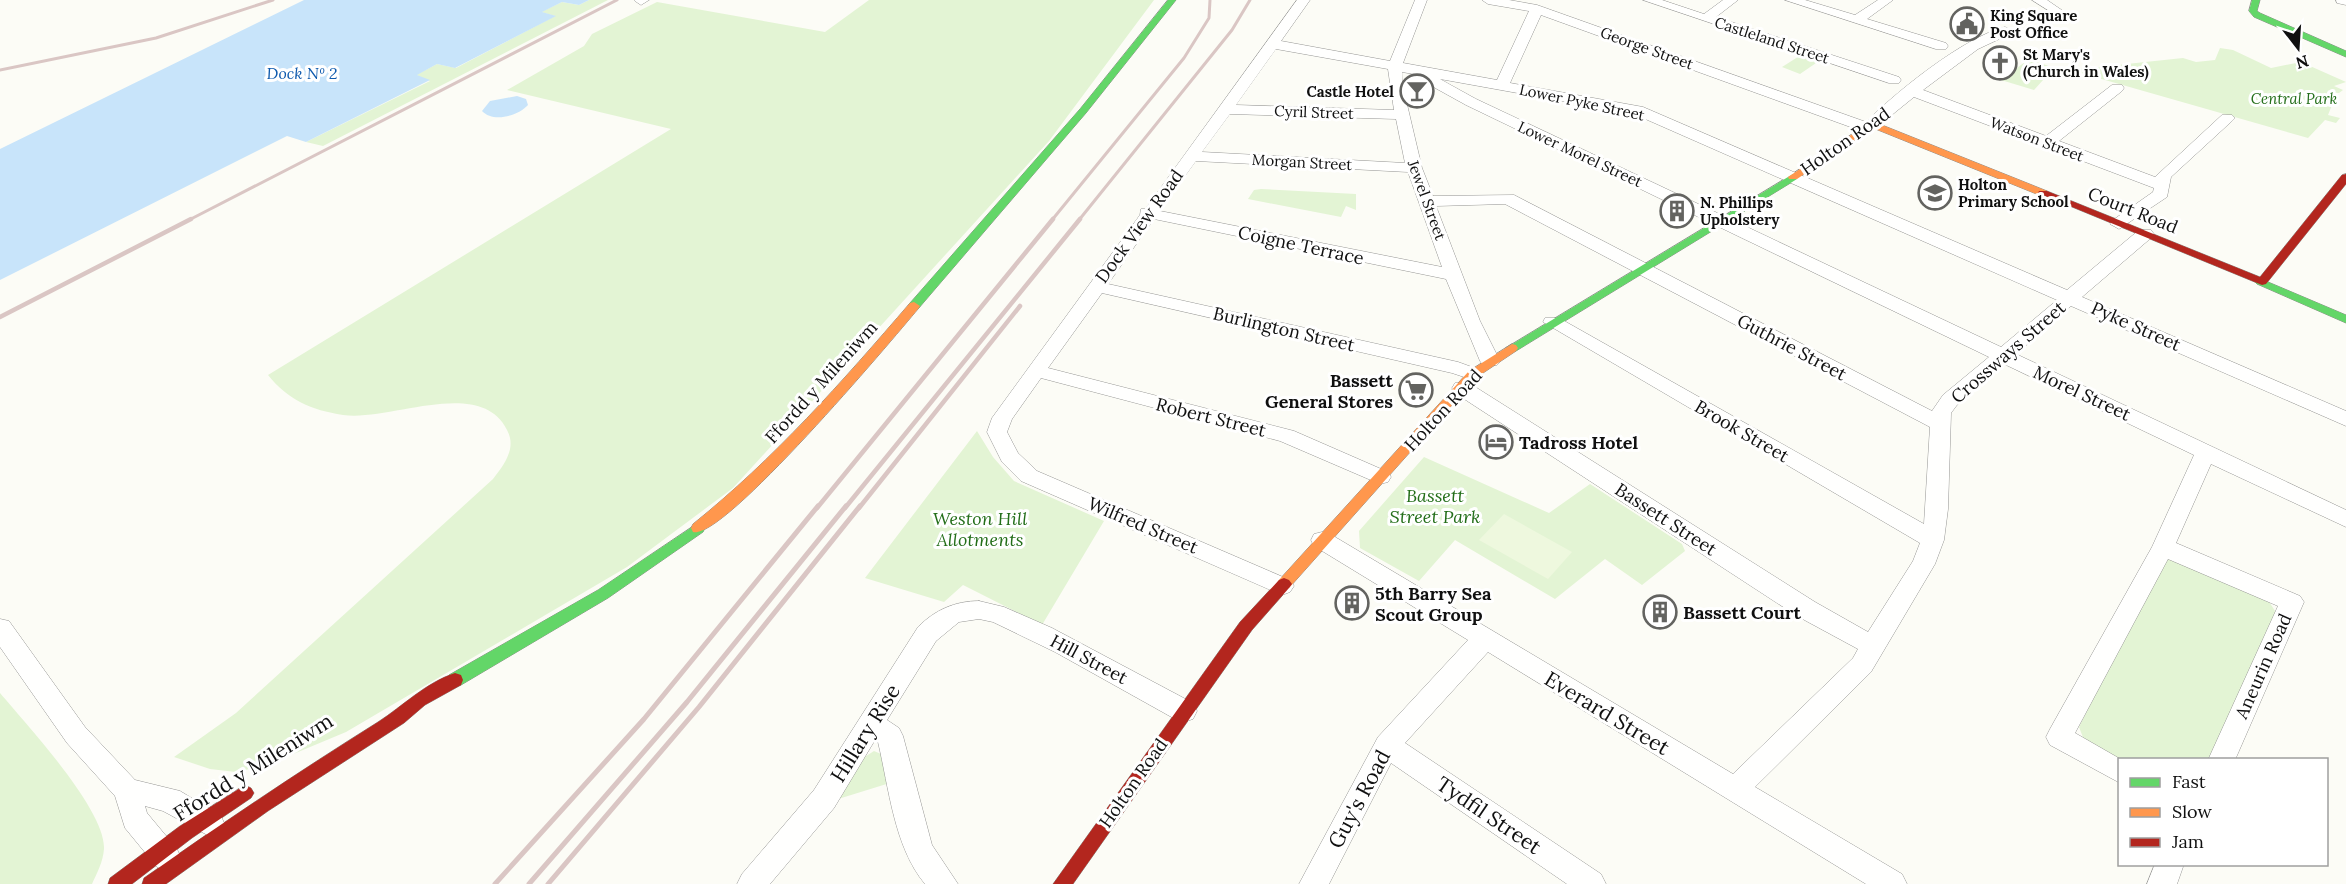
<svg xmlns="http://www.w3.org/2000/svg" width="2346" height="884" font-family="Lora,serif">
	<style>
		.green { fill: #e3f4d4 }
		.pitch { fill: #eef8de }
		.water { fill: #c8e4fa }
		.lines { fill: none; stroke-linecap: round; stroke-linejoin: round }
		.street-casing { stroke: #969694; stroke-width: 1 }
		.fast-casing { stroke: #8d8d8a; stroke-width: 1 }
		.slow-casing { stroke: #8d8d8a; stroke-width: 1 }
		.jam-casing { stroke: #8d8d8a; stroke-width: 1 }
		.street { fill: #fffffe; fill-rule: evenodd }
		.fast { fill: #63d668; fill-rule: evenodd }
		.slow { fill: #ff974d; fill-rule: evenodd }
		.jam { fill: #b3261e; fill-rule: evenodd }
		.rail-far2 { stroke: #dac6c4; stroke-width: 3 }
		.rail-far1 { stroke: #dac6c4; stroke-width: 4.5 }
		.rail { stroke: #dac6c4; stroke-width: 5 }
		.labels { text-anchor: middle; dominant-baseline: central; stroke-width: 6; stroke-linejoin: round; paint-order: stroke }
		.far-poi-label { font-size: 15px; font-weight: bold; fill: #101010; stroke: #fff; text-anchor: start }
		.far-street-label { font-size: 15px; fill: #101010; stroke: #fff }
		.far-park-label { font-size: 15px; font-style: italic; fill: #236e19; stroke: #fff }
		.far-water-label { font-size: 16px; font-style: italic; fill: #0d59ad; stroke: #fff }
		.street-label { font-size: 18px; fill: #101010; stroke: #fff }
		.poi-label { font-size: 18px; font-weight: bold; fill: #101010; stroke: #fff; text-anchor: start }
		.park-label { font-size: 18px; font-style: italic; fill: #236e19; stroke: #fff }
		.near-street-label { font-size: 21px; fill: #101010; stroke: #fff }
	</style>
	<rect width="100%" height="100%" fill="#fcfcf6"/>
	<!-- green -->
	<path class="green" d="M589,0h19l-285,146 -17,-4 124,-61 -14,-6 21,-11 19,4 99,-52 -14,-4 21,-10 17,3z
		M869,0h285l-105,141 -316,347 -106,79 -281,165 -79,33 -31,7 -26,-3 -36,-12 62,-44 257,-234c11,-14 24,-31 14,-49 -27,-54 -117,-8 -164,-15 -32,-5 -55,-15 -75,-40l403,-246 -164,-39 77,-44 8,-12 65,-32 168,30z
		M2220,48l13,2 38,18 30,-6 45,20 -12,4 9,4 -4,3 -12,-1 5,13 -4,10 12,3 -4,5 -11,-3 -17,18 -238,-68 113,-12 13,4 19,-2z
		M1801,55l18,6 -19,13 -18,-7z
		M2029,59l25,9 -20,22 -33,-10z
		M1261,189l95,5v16l-10,-4 -5,11 -93,-18 6,-9z
		M977,431l16,26 21,24 90,40 -62,104 -79,-40 -19,17 -79,-24z
		M1424,457l125,56 41,-29 92,60 3,7 -43,34 -37,-26 -50,40 -100,-59 -36,41 -59,-33 -1,-17z
		M2162,559h13l91,38 11,17 -64,145 -93,1 -36,-20 -5,-13z
		M0,693c26,31 106,117 104,156 -1,13 -7,24 -12,35h-92z
		M874,751l12,5 7,26 -58,18 28,-42z"/>
	<!-- pitch -->
	<path class="pitch" d="M1504,514l68,38 -24,27 -69,-39z"/>
	<!-- water -->
	<path class="water" d="M304,0h285l-10,5 -17,-3 -20,10 14,4 -101,52 -18,-4 -20,11 13,5 -124,62 -19,-6 -287,144v-131z
		M517,96l9,3 2,6c-10,11 -35,18 -46,6l8,-10z"/>
	<g class="lines">
		<defs>
			<path id="street" d="M649,0l-8,5 -6,-4v-1z
				M1297,0h13l-29,41 109,20 25,-61h12l-24,63 94,17 32,-69 -41,-7 -6,-4h27l28,5 329,117c30,-30 98,-85 139,-95l7,4 -2,3 -32,15 -55,41 123,46 66,-51h10l2,3 -2,3 -63,50 96,36 67,-62h10l3,3 -3,3 -61,56 -4,20 -48,32 -9,-5 3,-4 40,-28 1,-4 -240,-91 -42,34 -5,2 -326,-118 -31,68 133,24 424,183 72,-60h12l3,4 -3,4 -69,59 264,114v15l-275,-120 -55,48 330,156v17l-135,-63 -35,79 124,53 4,6 -69,158h-27l70,-154 -110,-47 -93,174 47,27h-2v23l-70,-38 -4,-8 4,-8 102,-182 42,-92 -190,-91 -47,41 -6,8 -3,96 -4,31 -9,24 -64,108 -116,115 147,87 5,10h-41l-378,-232 -83,91 196,131 5,10h-39l-176,-121 -62,121h-30l79,-147 90,-97 -154,-94 -3,-6 3,-6 8,-2 8,2 403,240 120,-116 5,-9 -61,-33 -342,-223 -3,-5 3,-5h14l346,219 53,30 45,-71 7,-18 -377,-221 2,-4h14l365,206 6,-97 -425,-223 -69,2 44,115 20,40 -3,4h-14l-3,-4 -34,-82 -292,-60 -46,65 350,78 22,8 3,4 -3,4 -7,2 -21,-7 -350,-80 -54,75 246,63 94,41 3,5 -3,5 -8,2 -100,-43 -239,-63 -29,41 -5,13 11,21 19,18 253,109 4,6 -4,6 -8,3 -261,-114 -19,-19 -15,-30 5,-14 148,-203 1,-6h4zM1276,49l112,20 6,41 -158,-5zM1402,72l23,4 3,8 38,21 523,252 -46,38 -11,16 -418,-216 -81,1 -11,-28 -20,-85zM1440,79l194,35 423,186 -56,47 -525,-248zM1230,114l166,5 9,44 -203,-11zM1196,161l212,11 34,95 -282,-56z
				M1643,0h19l42,14 19,-14h15l-22,17 183,60 2,3 -2,3h-10z
				M1785,0h20l50,15 23,-15h15l-26,19 79,24 2,3 -2,3h-10z
				M2032,0h15l19,13 -7,4z
				M2336,0h10v5l-9,-2z
				M979,601l25,6 48,21 141,75 4,8 -4,8 -9,3 -9,-3 -120,-67 -62,-30 -14,-3 -20,3 -23,19 -49,79 12,8 4,8 29,109 26,39h-33c-31,-37 -36,-96 -47,-142l-3,-2 -41,68 -64,76h-33l5,-10 72,-84 104,-163c17,-17 37,-26 61,-26z
				M0,619l9,2 76,106 50,53 45,11 41,25 4,9 -4,9 -10,3 -48,-26 -18,-5 2,7 30,36 4,9 -4,9 -10,4 -10,-4 -32,-39 -10,-32 -48,-53 -67,-96z
				M2155,864h29l-7,20h-30z"/>
			<path id="fast" d="M1168,0h8l-90,113 -168,196h-8l-2,-3 2,-3 170,-194z
				M2252,0h8l-3,11 3,2 86,38v6l-92,-40 -5,-6z
				M1793,174l4,1v4l-281,172 -4,1 -6,-4z
				M2261,279l85,36v8l-89,-39 -2,-2z
				M698,523l5,1 2,4 -2,4 -95,66 -147,87 -6,2 -6,-2 -2,-5 2,-5 149,-85z"/>
			<path id="slow" d="M1872,121l175,70 1,2 -5,3 -4,-1 -166,-67 -76,51h-8l-1,-2z
				M914,302l6,4 -2,3c-26,31 -195,232 -225,223l-2,-4 2,-4c81,-65 149,-142 217,-221z
				M1512,344l4,1 2,3 -2,3 -39,26 -188,211h-10l-3,-4 3,-4 190,-209z"/>
			<path id="jam" d="M2346,174v10l-80,100 -4,1 -224,-92 1,-2h8l213,86 82,-102z
				M1284,578l5,2 3,4 -3,4 -37,42 -179,254h-20l187,-262 39,-42z
				M455,673l6,2 2,5 -2,5 -36,20 -21,18 -136,88 -102,73h-24l2,-6c77,-54 154,-106 234,-156 25,-16 47,-39 77,-49z
				M245,785l6,3 3,5 -3,5 -59,40 -60,46h-24l2,-6 70,-52z"/>
		</defs>
		<!-- street casing -->
		<use href="#street" class="street-casing"/>
		<!-- fast casing -->
		<use href="#fast" class="fast-casing"/>
		<!-- slow casing -->
		<use href="#slow" class="slow-casing"/>
		<!-- jam casing -->
		<use href="#jam" class="jam-casing"/>
		<!-- street -->
		<use href="#street" class="street"/>
		<!-- fast -->
		<use href="#fast" class="fast"/>
		<!-- slow -->
		<use href="#slow" class="slow"/>
		<!-- jam -->
		<use href="#jam" class="jam"/>
		<!-- rail-far2 -->
		<path class="rail-far2" d="M0,70l156,-32 117,-38
			M189,220l428,-220
			M1052,220l132,-162 25,-40 1,-18
			M1079,220l153,-190 18,-30"/>
		<!-- rail-far1 -->
		<path class="rail-far1" d="M0,317l191,-98
			M817,508l236,-289
			M845,508l235,-289
			M859,508l161,-202"/>
		<!-- rail -->
		<path class="rail" d="M495,884l149,-165 174,-213
			M529,884l158,-182 159,-196
			M548,884l151,-177 161,-201"/>
	</g>
	<!-- icons -->
	<defs>
		<symbol id="civic-ring" viewBox="-11 -11 22 22"><circle r="9.5" fill="#fff" stroke="#636360" stroke-width="1.5"/><path d="M-.6-6.5H3V-4.5H.6V-3L4-1V1h2V6H-6V1h2V-1L-.6-3ZM-1.2 2.5V6h2.4V2.5Z" fill="#636360"/></symbol>
		<symbol id="church-ring" viewBox="-11 -11 22 22"><circle r="9.5" fill="#fff" stroke="#636360" stroke-width="1.5"/><path d="M-1.2-6h2.4v3.5h3.3v2.4h-3.3V6h-2.4V-.1h-3.3v-2.4h3.3Z" fill="#636360"/></symbol>
		<symbol id="bar-ring" viewBox="-11 -11 22 22"><circle r="9.5" fill="#fff" stroke="#636360" stroke-width="1.5"/><path d="M-6-5H6L.8 .8V4.5H3.5V6h-7V4.5H-.8V.8Z" fill="#636360"/></symbol>
		<symbol id="school-ring" viewBox="-11 -11 22 22"><circle r="9.5" fill="#fff" stroke="#636360" stroke-width="1.5"/><path d="M0-5L7-2L0 1L-7-2ZM-4 1L0 2.5L4 1V4Q0 6-4 4Z" fill="#636360"/></symbol>
		<symbol id="building-ring" viewBox="-11 -11 22 22"><circle r="9.5" fill="#fff" stroke="#636360" stroke-width="1.5"/><path d="M-4-6H4V6H1V3H-1V6H-4ZM-2.5-4.3h1.7v1.8h-1.7ZM.8-4.3h1.7v1.8H.8ZM-2.5-1h1.7V.8h-1.7ZM.8-1h1.7V.8H.8Z" fill="#636360"/></symbol>
		<symbol id="supermarket-ring" viewBox="-11 -11 22 22"><circle r="9.5" fill="#fff" stroke="#636360" stroke-width="1.5"/><path d="M-6-5.5h2.5l.6 2H6L4.5 2H-2.5L-4.4-4H-6ZM-1.5 3.2a1.3 1.3 0 1 0 .1 0ZM3 3.2a1.3 1.3 0 1 0 .1 0Z" fill="#636360"/></symbol>
		<symbol id="hotel-ring" viewBox="-11 -11 22 22"><circle r="9.5" fill="#fff" stroke="#636360" stroke-width="1.5"/><path d="M-6-4.5h1.5V1H6V5H4.5V3h-9V5H-6ZM-4 0a1.8 1.8 0 1 1 3.6 0ZM.5 0V-2.5h3Q6-2.5 6 0Z" fill="#636360"/></symbol>
	</defs>
	<g fill-rule="evenodd">
		<use href="#civic-ring" x="1948" y="5" width="38" height="38"/>
		<use href="#church-ring" x="1981" y="44" width="38" height="38"/>
		<use href="#bar-ring" x="1398" y="72" width="38" height="38"/>
		<use href="#school-ring" x="1916" y="174" width="38" height="38"/>
		<use href="#building-ring" x="1658" y="192" width="38" height="38"/>
		<use href="#supermarket-ring" x="1397" y="371" width="38" height="38"/>
		<use href="#hotel-ring" x="1477" y="423" width="38" height="38"/>
		<use href="#building-ring" x="1333" y="584" width="38" height="38"/>
		<use href="#building-ring" x="1641" y="593" width="38" height="38"/>
	</g>
	<g class="labels">
		<!-- far-poi labels -->
		<g class="far-poi-label">
			<text x="1990" y="15">King Square<tspan x="1990" dy="17">Post Office</tspan></text>
			<text x="2023" y="54">St Mary's<tspan x="2023" dy="17">(Church in Wales)</tspan></text>
			<text x="1394" y="91" text-anchor="end">Castle Hotel</text>
			<text x="1958" y="184">Holton<tspan x="1958" dy="17">Primary School</tspan></text>
			<text x="1700" y="202">N. Phillips<tspan x="1700" dy="17">Upholstery</tspan></text>
		</g>
		<!-- far-street labels -->
		<g class="far-street-label">
			<text transform="translate(1772 40) rotate(18)">Castleland Street</text>
			<text transform="translate(1647 48) rotate(20)">George Street</text>
			<text transform="translate(1582 102) rotate(12)">Lower Pyke Street</text>
			<text transform="translate(1314 112) rotate(2)">Cyril Street</text>
			<text transform="translate(2037 139) rotate(21)">Watson Street</text>
			<text transform="translate(1580 154) rotate(25)">Lower Morel Street</text>
			<text transform="translate(1302 162) rotate(3)">Morgan Street</text>
			<text transform="translate(1427 200) rotate(70)">Jewel Street</text>
		</g>
		<!-- far-park labels -->
		<g class="far-park-label">
			<text x="2294" y="98">Central Park</text>
		</g>
		<!-- far-water labels -->
		<g class="far-water-label">
			<text x="302" y="73">Dock Nº 2</text>
		</g>
		<!-- street labels -->
		<g class="street-label">
			<text transform="translate(1845 141) rotate(-35)">Holton Road</text>
			<text transform="translate(2133 210) rotate(22)">Court Road</text>
			<text transform="translate(1139 226) rotate(-54)">Dock View Road</text>
			<text transform="translate(1301 245) rotate(12)">Coigne Terrace</text>
			<text transform="translate(2136 326) rotate(24)">Pyke Street</text>
			<text transform="translate(1284 329) rotate(13)">Burlington Street</text>
			<text transform="translate(1792 347) rotate(28)">Guthrie Street</text>
			<text transform="translate(2008 352) rotate(-41)">Crossways Street</text>
			<text transform="translate(821 382) rotate(-48)">Ffordd y Mileniwm</text>
			<text transform="translate(2082 393) rotate(25)">Morel Street</text>
			<text transform="translate(1443 410) rotate(-47)">Holton Road</text>
			<text transform="translate(1211 417) rotate(14)">Robert Street</text>
			<text transform="translate(1742 431) rotate(30)">Brook Street</text>
			<text transform="translate(1666 519) rotate(33)">Bassett Street</text>
			<text transform="translate(1143 525) rotate(23)">Wilfred Street</text>
			<text transform="translate(1089 659) rotate(28)">Hill Street</text>
			<text transform="translate(2263 666) rotate(-66)">Aneurin Road</text>
			<text transform="translate(1133 783) rotate(-55)">Holton Road</text>
		</g>
		<!-- poi labels -->
		<g class="poi-label">
			<text x="1393" y="380" text-anchor="end">Bassett<tspan x="1393" dy="21">General Stores</tspan></text>
			<text x="1519" y="442">Tadross Hotel</text>
			<text x="1375" y="593">5th Barry Sea<tspan x="1375" dy="21">Scout Group</tspan></text>
			<text x="1683" y="612">Bassett Court</text>
		</g>
		<!-- park labels -->
		<g class="park-label">
			<text x="1435" y="495">Bassett<tspan x="1435" dy="21">Street Park</tspan></text>
			<text x="980" y="518">Weston Hill<tspan x="980" dy="21">Allotments</tspan></text>
		</g>
		<!-- near-street labels -->
		<g class="near-street-label">
			<text transform="translate(1607 713) rotate(31)">Everard Street</text>
			<text transform="translate(865 733) rotate(-58)">Hillary Rise</text>
			<text transform="translate(253 767) rotate(-32)">Ffordd y Mileniwm</text>
			<text transform="translate(1359 799) rotate(-62)">Guy's Road</text>
			<text transform="translate(1489 815) rotate(34)">Tydfil Street</text>
		</g>
	</g>
	<!-- legend -->
	<rect x="2118" y="758" width="210" height="108" fill="#ffffff" stroke="#9f9f9f" stroke-width="1.5"/>
	<rect x="2130" y="778" width="30" height="9" fill="#63d668" stroke="#9f9f9f" stroke-width="1.5"/>
	<text x="2172" y="788" font-size="18" fill="#101010">Fast</text>
	<rect x="2130" y="808" width="30" height="9" fill="#ff974d" stroke="#9f9f9f" stroke-width="1.5"/>
	<text x="2172" y="818" font-size="18" fill="#101010">Slow</text>
	<rect x="2130" y="838" width="30" height="9" fill="#b3261e" stroke="#9f9f9f" stroke-width="1.5"/>
	<text x="2172" y="848" font-size="18" fill="#101010">Jam</text>
	<!-- north arrow -->
	<g transform="translate(2298 48) rotate(163)" stroke="#ffffff" stroke-width="4.5" paint-order="stroke">
	<path d="M0-4.5L10 22L0 15L-10 22Z" fill="#101010"/>
	<text y="-9" font-size="16" font-weight="bold" text-anchor="middle" fill="#101010">N</text>
	</g>
</svg>
